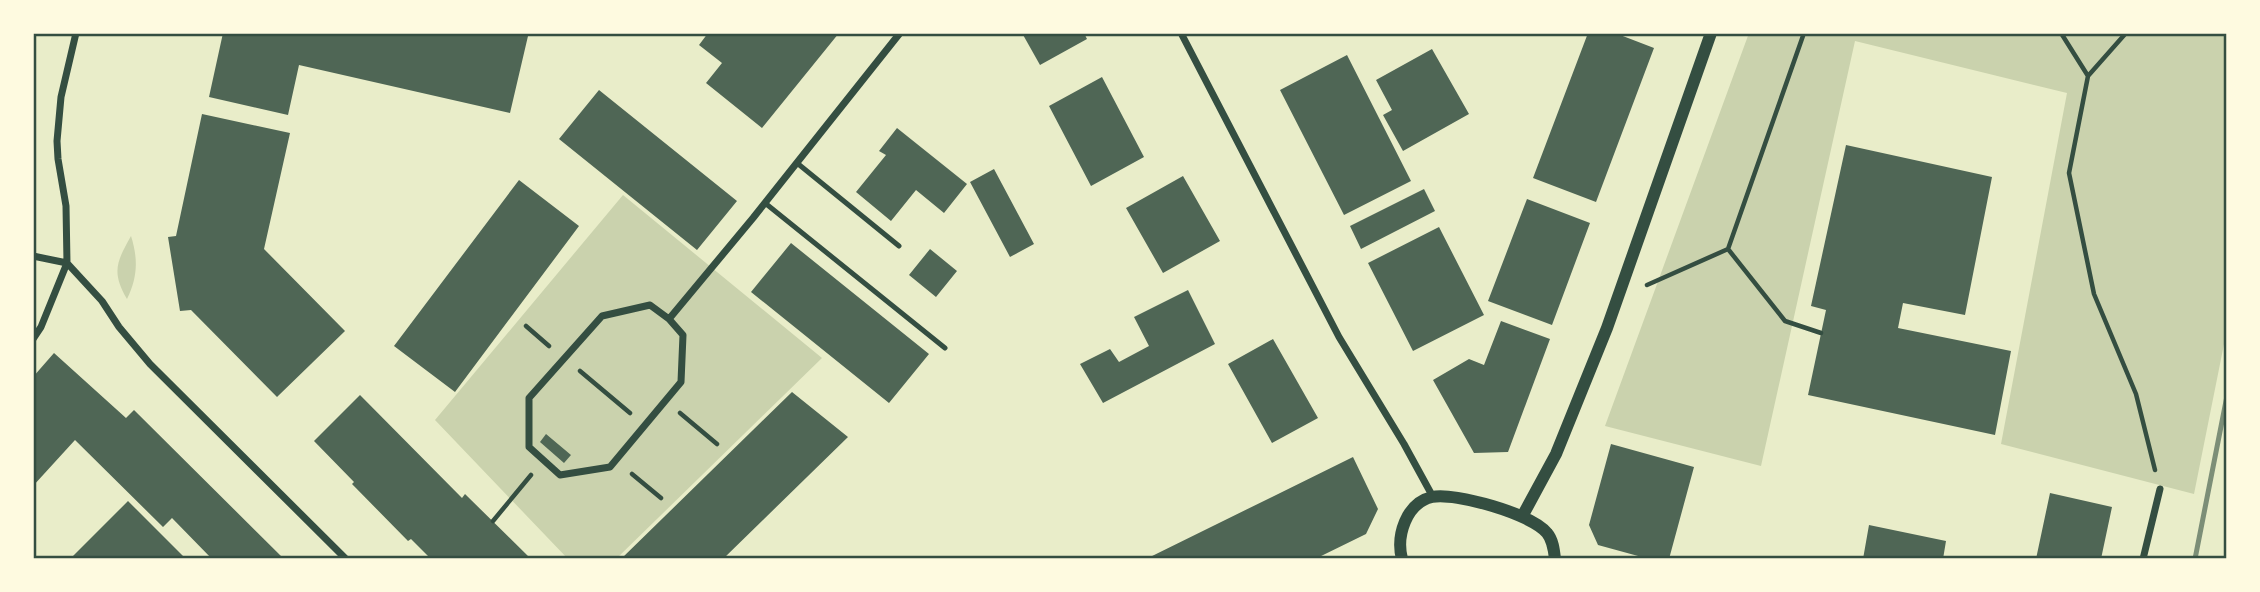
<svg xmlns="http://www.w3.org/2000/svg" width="2260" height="592" font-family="'IBM Plex Serif',serif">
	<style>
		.green { fill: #cad2ad }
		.building { fill: #4f6655 }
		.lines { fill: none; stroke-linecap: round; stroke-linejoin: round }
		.path { stroke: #344e41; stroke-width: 4.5 }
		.service { stroke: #344e41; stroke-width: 5 }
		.minor { stroke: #344e41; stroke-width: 7 }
		.tertiary { stroke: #344e41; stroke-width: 12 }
		.rail { stroke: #7c8e77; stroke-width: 5 }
		.neatline { fill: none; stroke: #344e41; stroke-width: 2.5 }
	</style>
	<rect width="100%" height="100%" fill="#e9edc9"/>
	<!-- green -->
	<path class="green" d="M1749,33h478v296l-33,165 -193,-50 66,-351 -212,-52 -94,425 -156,-40z
		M623,195l199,163 -206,201h-48l-133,-139z
		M131,236c7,22 7,41 -4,63 -16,-27 -10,-38 4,-63z"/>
	<!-- building -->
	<path class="building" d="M223,33h292l13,3 -18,77 -211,-48 -11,50 -79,-18z
		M708,33h131l-77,95 -56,-45 16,-20 -23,-18z
		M1022,33h62l3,6 -47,26z
		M1588,33h27l39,15 -58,154 -63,-24z
		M1432,49l37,65 -66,37 -20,-36 9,-5 -16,-30z
		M1347,55l64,126 -67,34 -64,-125z
		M1102,77l42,80 -53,29 -42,-80z
		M599,90l138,111 -40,49 -138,-111z
		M202,114l88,19 -26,116 81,82 -68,66 -86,-87 -11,1 -12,-74 8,-1z
		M897,128l70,56 -23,29 -28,-23 -25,31 -35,-29 30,-37 -7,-4z
		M1846,145l146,32 -27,138 -62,-12 -5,25 113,23 -16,84 -187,-40 18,-85 -15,-4z
		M994,169l40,75 -24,13 -40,-75z
		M1183,176l37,65 -57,32 -37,-65z
		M519,180l60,46 -124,166 -61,-46z
		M1424,189l11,22 -74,38 -11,-23z
		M1527,199l63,24 -38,102 -64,-24z
		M1439,227l45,88 -71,36 -45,-88z
		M791,243l138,111 -40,49 -138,-111z
		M930,249l27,22 -21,26 -27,-22z
		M1188,290l27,54 -112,59 -23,-39 30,-15 9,13 30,-16 -15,-29z
		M1501,321l49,18 -42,113 -34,1 -41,-73 36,-21 15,6z
		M1273,339l45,79 -46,25 -44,-79z
		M54,353l72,65 8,-8 150,149h-72l-40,-41 -9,9 -88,-87 -42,46v-109z
		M792,392l56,45 -125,122h-102z
		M360,395l102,103 3,-4 63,62 -3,3h-94l-20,-20 -3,2 -56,-57 2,-2 -40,-41z
		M546,434l25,21 -7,8 -24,-21z
		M1611,444l83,23 -25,92h-20l-51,-14 -9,-20z
		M1353,457l25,52 -12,25 -51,25h-169z
		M2050,493l62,14 -11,52h-65z
		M128,501l58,58 -114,-2z
		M1869,525l77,16 -3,18h-80z"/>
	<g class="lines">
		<!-- path -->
		<path class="path" d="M2061,33l27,43 38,-43
			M2088,76l-19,97 25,121 42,100 19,76
			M1728,249l76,-216
			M1647,285l81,-36 57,72 36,12
			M526,326l23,20
			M580,371l50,42
			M680,413l37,31
			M632,474l29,24
			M493,521l38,-46"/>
		<!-- service -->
		<path class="service" d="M797,163l102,83
			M765,203l180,145"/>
		<!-- minor -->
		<path class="minor" d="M1181,33l158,304 65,107 29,53
			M33,256l34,7 35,38 17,26 31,37 196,195
			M650,305l19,14 14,16 -2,47 -71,85 -50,8 -31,-28v-49l73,-82z
			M669,319l84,-101 147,-185
			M33,339l8,-12 26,-64 -1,-57 -8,-47 -1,-18 4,-44 15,-64
			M2143,559l17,-70"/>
		<!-- tertiary -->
		<path class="tertiary" d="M1523,515l33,-61 51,-126 104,-295
			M1402,559c-6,-23 4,-56 30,-62 23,-5 100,17 115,36 6,7 7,17 8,26"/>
		<!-- rail -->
		<path class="rail" d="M2195,559l32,-163"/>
	</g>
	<!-- border -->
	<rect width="2260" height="592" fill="none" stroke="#fefae0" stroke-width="70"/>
	<rect x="35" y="35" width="2190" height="522" class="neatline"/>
</svg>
